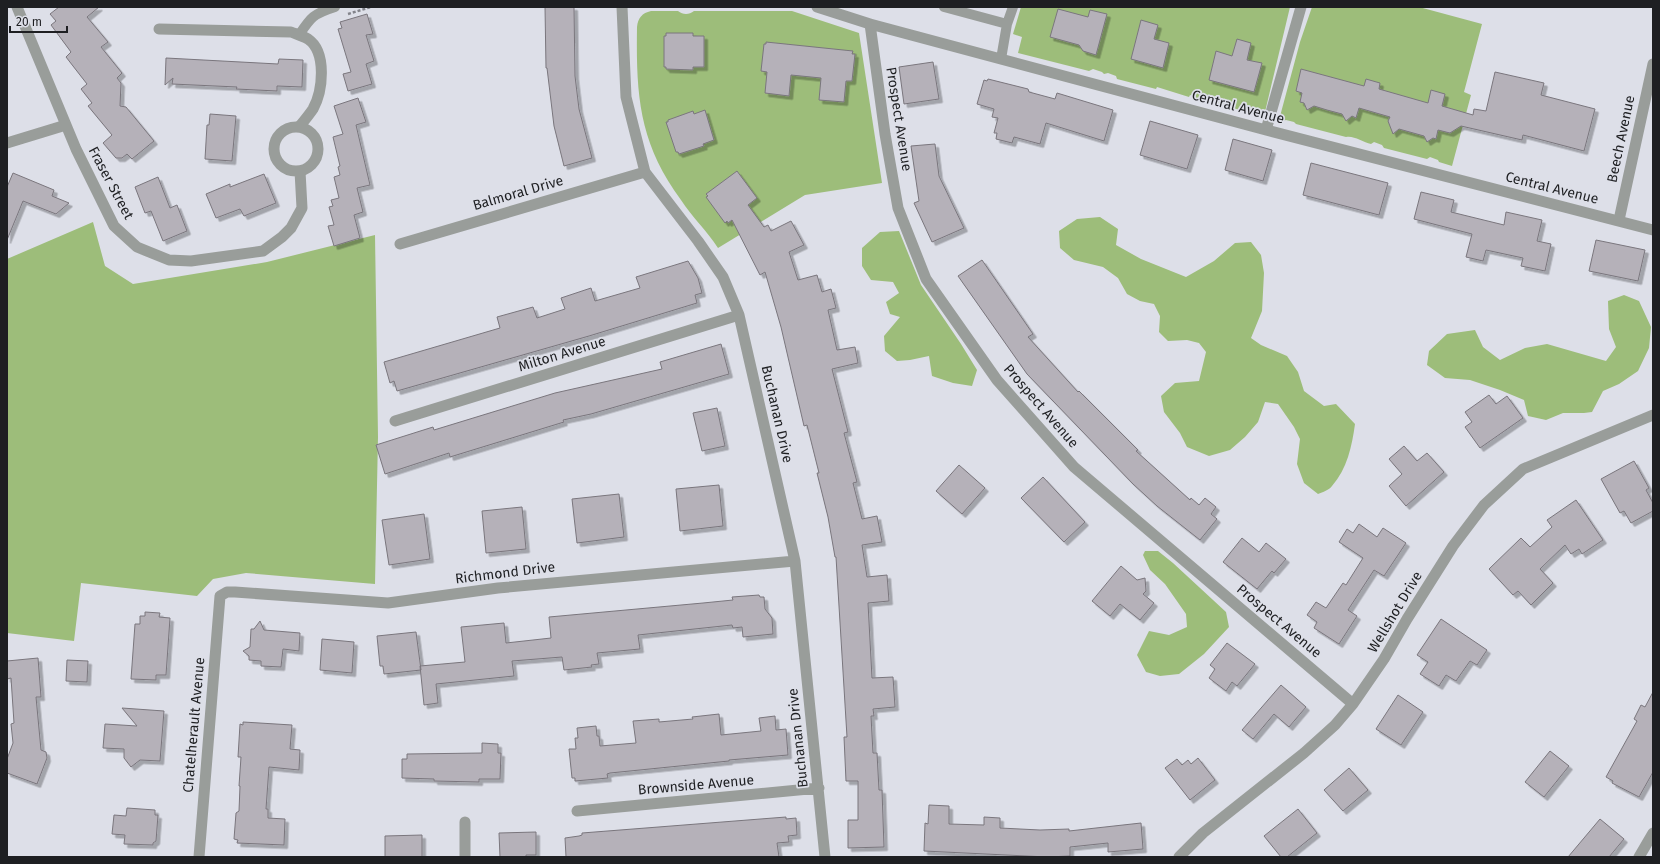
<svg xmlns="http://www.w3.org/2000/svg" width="1660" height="864" font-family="'Fira Sans',sans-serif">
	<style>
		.green { fill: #9dbd7a }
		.building { fill: #b5b1b9; stroke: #7a767d; filter: url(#shadow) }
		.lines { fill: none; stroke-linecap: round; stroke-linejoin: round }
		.path { stroke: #83848b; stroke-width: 2.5; stroke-dasharray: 3 2; stroke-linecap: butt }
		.service { stroke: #999d9a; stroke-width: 10 }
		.minor { stroke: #999d9a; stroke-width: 11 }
		.labels { text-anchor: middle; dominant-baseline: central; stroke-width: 3.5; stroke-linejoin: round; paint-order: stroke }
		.street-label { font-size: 14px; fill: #1e1f22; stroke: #dddfe8 }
	</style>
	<defs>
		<filter id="shadow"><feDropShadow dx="3.5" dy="3.5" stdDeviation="0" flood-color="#0004"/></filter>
	</defs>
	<rect width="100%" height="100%" fill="#dddfe8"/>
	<!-- green -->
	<path class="green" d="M1021,7h269l-26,109 -63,-16 -11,-5 -1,2 -32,-10 -1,2 -39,-10 -1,-3 -8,-3 -4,1 -2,-2 -9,-3 -4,2 -71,-18 4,-16 -9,-3z
		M1312,7h107l63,17 -18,68 7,3 -19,71 -13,-4 -1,-2 -8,-3 -3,2 -43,-11 -2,-3 -8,-3 -3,2c-8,-2 -18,-9 -25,-7l-50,-13 -2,-2 -8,-2 -3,1 -4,-1 21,-78z
		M651,11h27c5,4 11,4 16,0h98l67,22 23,150 -77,12 -87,53c-11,-17 -26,-31 -37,-48 -42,-57 -45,-104 -44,-173 1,-9 5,-14 14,-16z
		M1100,217l18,12 -2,16 25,14 45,18 28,-16 21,-18 16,-1 10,13 3,18 -2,38 -11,27 10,7 26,11 11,16 6,19 20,15 12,-2 19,20c-3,22 -8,45 -23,62 -3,4 -9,6 -14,8l-14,-11 -7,-19 3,-25 -6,-12 -16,-23 -13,-2 -7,20 -13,15 -15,13 -21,6 -22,-9 -7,-14 -16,-21 -3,-16 14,-13 24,-2 7,-29 -7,-9 -12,-3 -19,1 -9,-9 1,-16 -6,-12 -14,-3 -13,-7 -9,-16 -15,-11 -29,-7 -14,-12 -1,-17 18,-12z
		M93,222l12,44 28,18 134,-22 108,-27 3,202 -3,147 -129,-11 -33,6 -16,17 -116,-13 -7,58 -67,-8v-374z
		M899,231l22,54 40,59 16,26 -5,16 -19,-3 -21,-7 -3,-20 -19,4 -13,1 -12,-10 -1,-15 16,-19 -10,-3 -4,-12 13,-9 -6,-11 -22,-2 -9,-14v-18l18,-16z
		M1624,295l15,6 12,26 -2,21 -11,23 -19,13 -16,7 -11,21 -8,1h-21l-17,7 -18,-4 -4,-16 -24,-10 -30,-10 -25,-2 -18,-13 2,-14 18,-17 28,-4 8,17 17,13 25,-12 22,-4 59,17 10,-14 -7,-18 -1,-28z
		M1145,551h13l15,12 53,49 3,15 -25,27 -25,20 -19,2 -14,-4 -9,-17 12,-24 20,4 18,-8 -1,-13 -21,-30 -15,-14 -7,-15z"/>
	<!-- building -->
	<path class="building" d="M59,7h40l-12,10 21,25 -7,5 21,26 -5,5 4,5 -1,23 6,1 28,34 -22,18 -5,-5 -5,4h-6l-13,-15 9,-8 -24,-29 4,-3 -11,-14 6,-5 -21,-27 5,-5 -20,-27 5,-4 -6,-7z
		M545,7h29l1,69 4,33 13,49 -28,8 -10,-40 -7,-58h-1z
		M1058,9l30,8 2,-7 17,4 -11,41 -13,-4 -4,-6 -29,-8z
		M367,14l6,20 -7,1 8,26 -8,3 6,20 -24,7 -5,-17 8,-2 -13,-43 4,-1 -2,-6z
		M1141,20l17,5 -4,14 15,4 -6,25 -32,-9z
		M666,33h27v3h11v31h-11v3l-27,-1v-2h-2v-31h2z
		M1237,39l14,4 -4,17 15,3 -8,29 -45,-12 7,-29 16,5z
		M766,42l87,9 -1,3h3l-3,27h-6l-2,21 -25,-2 2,-22 -30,-3 -2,21 -24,-3 2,-21 -6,-1 3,-27h2z
		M166,58l112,6 1,-5 24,1 -1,27 -25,-1v5l-41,-2 1,-2 -65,-3 1,-6 -8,7z
		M933,62l6,37 -35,5 -5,-37z
		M1301,69l63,17 2,-7 14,4 -1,6 49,14 3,-13 14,4 -3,12 31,9 1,-6 12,2 9,-39 49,11 -3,12 54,14 -11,42 -61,-16 -1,5 -61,-14 -11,7 -12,-3 -2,9 -3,-1 -6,4 -3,-6 -25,-7 -6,5 -5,-13 2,-4 -31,-9 -3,10 -4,-2 -6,5 -4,-7 -15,-4 -13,-4 -7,4 -3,-7 -4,-1 2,-9 -6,-2z
		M988,79l40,10 1,3 26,7 2,-6 56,17 -9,31 -58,-18 -6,21 -26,-7 -2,6 -16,-4 1,-6h-3l4,-15 -6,-1 2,-8 -17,-5 7,-24 3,1z
		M358,98l8,24 -10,3 14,60 -13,3 6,24 -9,3 6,23 -26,8 -6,-20 6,-1 -5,-18 4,-1 -2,-6 8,-2 -5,-21 6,-2 -2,-8 2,-1 -7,-29 10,-3 -9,-28z
		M705,110l9,30 -11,4 1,2 -25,8 -1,-2h-2l-10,-30h2v-2l25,-9 1,3z
		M210,114l26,2 -4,45 -27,-2 2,-34h2z
		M1150,121l48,14 -11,34 -47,-14z
		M1233,139l39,11 -9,31 -38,-11z
		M935,144l4,32 25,52 -32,14 -18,-39 5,-2 -8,-55z
		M1311,163l77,20 -9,32 -76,-20z
		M737,171l20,27 -9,7 16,22 4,-2 3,6 20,-10 13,24 -15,7 9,28 19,-5 5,17 9,-3 5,19 -8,2 9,40 18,-3 3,16 -26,6 16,63 -4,1 13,49 -4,1 9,36 15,-3 5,26 -20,3 5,32 20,-2 2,26 -21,2 4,75 21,-1 2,30 -22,2 1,7h-3l2,37h4l2,37h3l2,57 -36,1v-28h10v-39h-12l-2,-44h3l-11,-180h-1l-7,-40 -11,-44h2l-12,-48 -3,1 -23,-99 -16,-55 -5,3 -28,-55 -4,3 -1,-2 -2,2 -19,-26 2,-1 -2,-2z
		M13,173l41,17 -2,6 17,7 -13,11 -33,-13 -16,39v-53z
		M264,174l12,29 -32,13 -4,-7 -24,9 -10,-24 24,-10v3z
		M158,177l12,31 7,-3 10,26 -24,10 -12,-30 -6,2 -10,-26z
		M1421,192l33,8 -3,12 53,13 2,-13 36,8 -5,21 14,3 -6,27 -24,-5 2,-8 -37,-8 -3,11 -17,-4 6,-23 -58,-15z
		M1596,240l49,10 -7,31 -49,-10z
		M982,260l51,74 -5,3 50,55 1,-1 59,59 -2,1 54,49 1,-2 8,7 6,-7 11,9 -5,7 6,5 -17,21 -43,-34 -24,-22 -106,-110 -69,-98z
		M688,261l10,17 4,15 -7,2 2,8 -108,33 -192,55 -3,-10 -4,2 -6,-21 116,-34 -3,-11 36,-10 4,11 28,-9 -4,-11 30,-10 4,13 45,-13 -4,-11z
		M721,344l8,30 -138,40 -28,6 1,2 -114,35 -1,-4 -64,21 -9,-29 57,-18 1,3 121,-37 107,-24 -2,-7z
		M1489,395l7,9 11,-8 16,22 -43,30 -15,-21 7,-5 -7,-10z
		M717,408l8,38 -23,5 -9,-38z
		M1404,446l13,15 10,-8 17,19 -38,34 -17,-20 13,-12 -13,-15z
		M1634,461l15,27 -3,2 7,13v8l-22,12 -7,-12 -4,2 -19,-34z
		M959,465l26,23 -23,26 -26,-23z
		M1043,477l42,45 -21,20 -43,-44z
		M719,485l4,41 -43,5 -4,-42z
		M619,494l5,43 -47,6 -5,-44z
		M1576,500l27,40 -21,14 -3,-5 -8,5 -6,-9 -25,24 13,14 -22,22 -13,-14 -5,4 -24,-26 32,-31 9,9 22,-20 -5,-7z
		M522,507l4,42 -40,4 -4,-42z
		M424,514l6,45 -41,6 -7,-45z
		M1359,524l18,13 6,-9 23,15 -22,33 -10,-6 -26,40 9,6 -18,28 -25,-16 3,-6 -10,-7 9,-13 10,6 17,-25 3,2 17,-27 -24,-16 8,-13 6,4z
		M1242,538l17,14 7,-9 20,16 -12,14 -2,-2 -15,18 -34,-27z
		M1121,566l16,14 8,-2 1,13 -3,3 11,9 -14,17 -20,-16 -10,12 -18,-15z
		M759,595l1,2h4l1,12 7,9 1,16 -30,3 -1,-10 -9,1 -1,-3 -94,10 2,14 -43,4 2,11 -8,1 1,2 -28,3 -2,-13 -50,4 2,15 -78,8 2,19 -14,2 -4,-39 45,-4 -4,-35 43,-4 2,20 45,-5 -2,-21 154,-14 30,-3 -1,-3z
		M145,612l15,1 -1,4 11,1 -4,57h-10v5l-25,-1 4,-55h5v-8h5z
		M1441,619l46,31 -10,15 -7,-4 -14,20 -10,-6 -7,11 -19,-12 8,-12 -11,-7z
		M260,621l4,9 36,3 -1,18 -16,-2 -2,18 -20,-1v-5l-12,-1v-4l-6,-5 7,-4 1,-18h3z
		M416,632l5,38 -37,4 -1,-8h-3l-3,-30z
		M322,639l32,3 -2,31 -32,-3z
		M1227,643l28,21 -18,22 -5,-4 -6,9 -17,-13 6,-9 -5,-4z
		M38,658l3,39h-5l5,53 5,2 1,6 -10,26 -30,-11v-14l6,-16 -2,-19 3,-1 -3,-45 -4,1v-18z
		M67,660l21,1 -1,21 -21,-1z
		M1281,685l25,22 -17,20 -15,-13 -21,25 -11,-9z
		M1653,692v80l-14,25 -27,-14 1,-2 -7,-4 31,-56 -3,-2 7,-14 4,2z
		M1398,695l25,17 -22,33 -25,-16z
		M122,708l42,3 -4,50 -20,-1 -9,7 -7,-9v-9l-21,-1 2,-24 32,2z
		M719,714l2,21 40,-4 -2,-13 16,-2 1,14 10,-1 2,26 -59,5v1l-119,12 -3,1 1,4 -33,3v-3h-3l-3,-29h7l-1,-11h3l-1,-10 19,-2 1,10h2l1,10 36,-3 -3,-22 26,-2v3l34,-3 -1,-2z
		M243,722l49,3 -2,24 10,1 -1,20 -30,-3 -3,42h2v9l17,1 -1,26 -47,-2 1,-3 -4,-1 2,-26 3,-2 1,-25h-1l2,-29h-3l2,-33 3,1z
		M482,743l16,1v9h3l-1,26h-21v3l-45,-1v-2l-32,-1v-19h5v-5l75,-1z
		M1550,751l19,15 -25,31 -19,-15z
		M1198,758l17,22 -25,20 -25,-32 12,-9 5,6 6,-5 3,4z
		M1349,768l19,22 -25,21 -19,-21z
		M929,805l20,1v18l35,1v-8l16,1v10l40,2 29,-1v2l72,-8 2,26 -35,3v-9l-38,4v9l-23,1 -123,-6 1,-28 3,1z
		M127,808l28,2v5h3l-2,26 -3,2v2l-29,-1 1,-9 -13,-1 2,-19 12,1z
		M1298,809l19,24 -30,24h-6l-17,-21z
		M786,817v2l10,-1 1,17 -9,1 1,6 -12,1 2,14h-213l-1,-19 14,-2 3,-1v-2z
		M1600,819l24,20 -15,18h-41z
		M536,832v23h-10v2h-26l-1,-24z
		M422,835v22h-37v-21z"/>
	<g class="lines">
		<!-- path -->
		<path class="path" d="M348,14l23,-7"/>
		<!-- service -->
		<path class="service" d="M944,7l63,17
			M299,35c12,-18 14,-21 36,-28
			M1001,59l6,-35 6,-17"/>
		<!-- minor -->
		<path class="minor" d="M17,7l59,142 38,77 23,21 32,13 22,1 72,-10 19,-14 9,-9 11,-20 -2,-37
			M622,7l4,90 19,75 53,69 25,36 16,38 56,246 30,296
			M817,7l53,17 396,106 387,100
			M870,24l15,110 13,74 28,71 71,101 77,87 279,237
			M159,29l132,3c5,2 12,4 17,7 19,13 15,52 5,70 -4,6 -9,12 -14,18
			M274 149a22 22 0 1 1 44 0a22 22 0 1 1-44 0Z
			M1266,130l35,-123
			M7,143l59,-18
			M1619,220l34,-156
			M400,244l245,-72
			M395,421l344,-106
			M577,811l242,-23
			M199,857l21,-261 7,-4h8l153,11 110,-15 297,-27
			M465,857v-35
			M1179,857l24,-24 101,-80 31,-28 18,-21 31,-45 23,-40 46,-73 31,-41 39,-36 130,-54
			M1639,857l14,-24"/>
	</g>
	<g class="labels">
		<!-- street labels -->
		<g class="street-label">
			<text transform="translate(1238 107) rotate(15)">Central Avenue</text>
			<text transform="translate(899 119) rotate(81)">Prospect Avenue</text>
			<text transform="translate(1621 139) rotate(-78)">Beech Avenue</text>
			<text transform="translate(111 183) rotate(62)">Fraser Street</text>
			<text transform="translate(1552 188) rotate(14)">Central Avenue</text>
			<text transform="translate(518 193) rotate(-16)">Balmoral Drive</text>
			<text transform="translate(562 354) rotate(-17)">Milton Avenue</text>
			<text transform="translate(1041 406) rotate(49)">Prospect Avenue</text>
			<text transform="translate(777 414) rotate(77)">Buchanan Drive</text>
			<text transform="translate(505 573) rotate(-7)">Richmond Drive</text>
			<text transform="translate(1395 612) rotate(-59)">Wellshot Drive</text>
			<text transform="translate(1279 621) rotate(40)">Prospect Avenue</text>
			<text transform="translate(194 725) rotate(-85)">Chatelherault Avenue</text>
			<text transform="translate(798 738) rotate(-96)">Buchanan Drive</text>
			<text transform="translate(696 785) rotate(-5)">Brownside Avenue</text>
		</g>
	</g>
	<!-- border -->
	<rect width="1660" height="864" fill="none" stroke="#1e1f22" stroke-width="16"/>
	<!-- scale -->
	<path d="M10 26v6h57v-6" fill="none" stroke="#1e1f22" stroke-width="2"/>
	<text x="16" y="26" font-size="12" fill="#1e1f22" stroke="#dddfe8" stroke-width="3" paint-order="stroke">20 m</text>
</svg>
